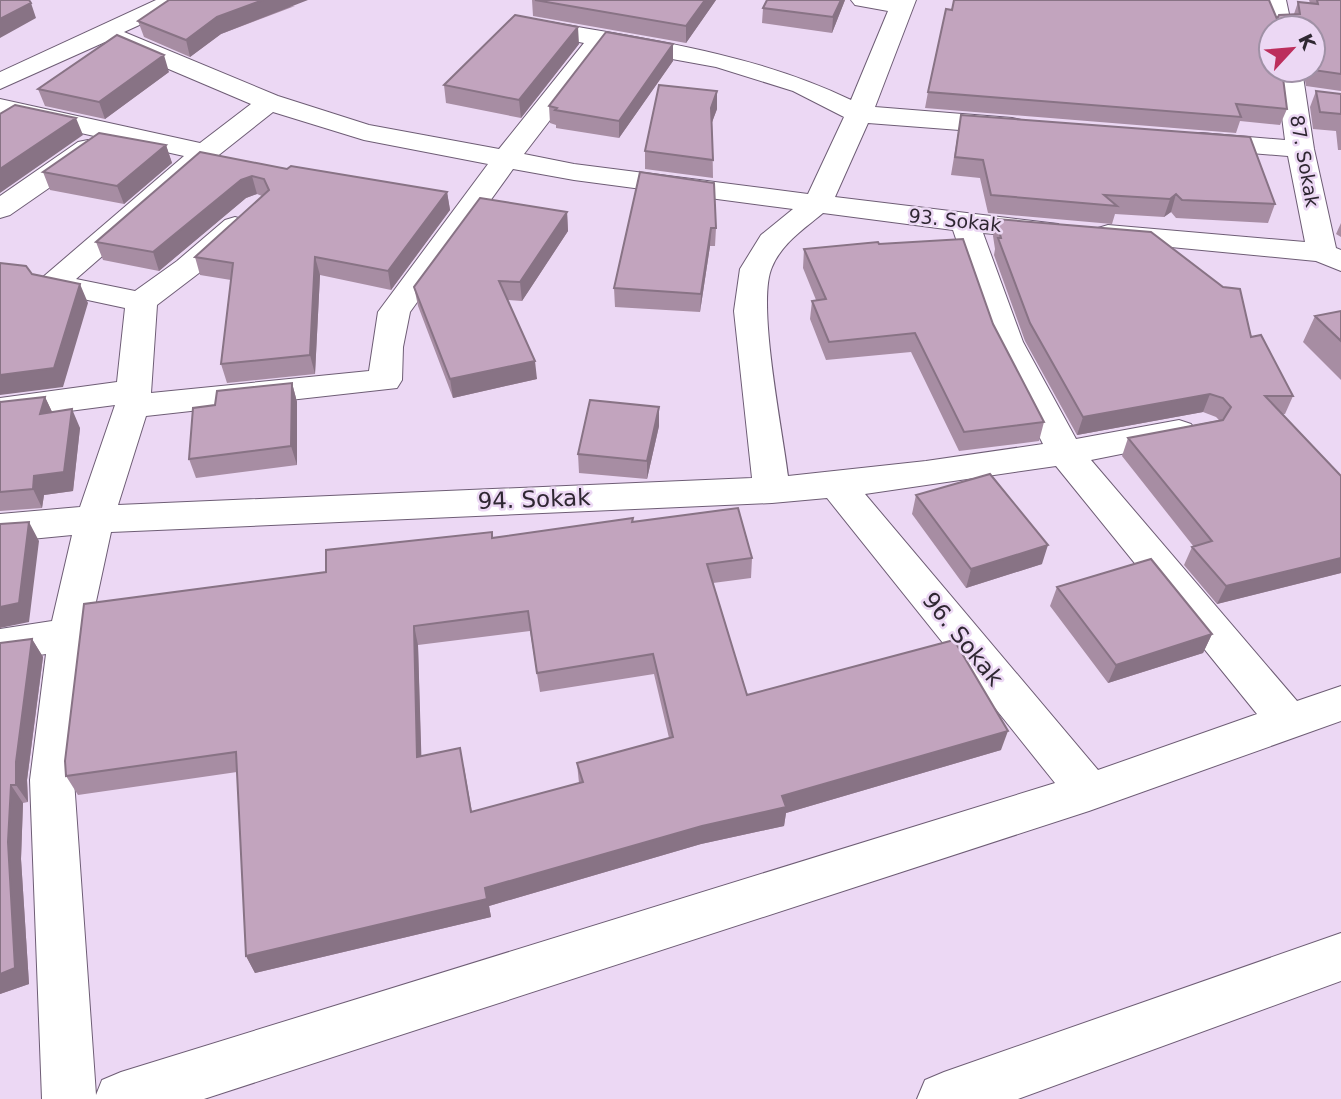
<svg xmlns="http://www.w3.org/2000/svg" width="1341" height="1099" font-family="'DejaVu Sans',sans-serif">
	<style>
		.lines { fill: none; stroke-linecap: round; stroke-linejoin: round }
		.minor-casing { stroke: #6e5d75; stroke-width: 2 }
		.minor { fill: #fff; fill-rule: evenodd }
		.wall { fill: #a78da3; fill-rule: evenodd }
		.shaded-wall { fill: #887385 }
		.building { fill: #c2a4be; stroke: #887385; stroke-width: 2; fill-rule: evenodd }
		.labels { text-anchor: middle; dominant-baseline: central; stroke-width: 5; stroke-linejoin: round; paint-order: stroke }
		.far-street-label { font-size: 19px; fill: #2f2732; stroke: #ecd8f4 }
		.street-label { font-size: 23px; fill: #2f2732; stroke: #ecd8f4 }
	</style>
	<rect width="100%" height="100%" fill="#ecd8f4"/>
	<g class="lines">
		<defs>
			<path id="minor" d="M156,0h31l-4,5 -59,27 154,64 91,29 130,24 85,-106 -66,-13 -4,-5 4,-5 8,-2c111,20 223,33 325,82l37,-89 -33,-6 -4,-5h65l-41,107 137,11 9,2 4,6 -4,6 -9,2 -144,-11 -33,74 223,27 5,6 -5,6 -10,3 -65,-6 40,109 53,97 103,-19 12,4 6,8 -6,8 -100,20 206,241 44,-15v35l-252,90 -885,288h-162l-12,-319 16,-126 -46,7v-32l52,-8 20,-86 -72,7v-28l80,-7 35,-102 -114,15 -1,-22 117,-16 8,-74 -84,-18 -5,-7 148,-127 -184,-41v-16l200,44 51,-39 -146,-62 -105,47v-17zM606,47l110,20 77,24 51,26 -36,77 -234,-30 -50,-10zM273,112l91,28 124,24 -110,148 -9,59 -218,22 6,-88 42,-32 51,-47 -5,-6 -10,-3 -10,3 -48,41 -42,30 -59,-12 139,-121zM513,169l61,11 219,29 -32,26 -21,34 -6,42 18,167 -634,27 28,-89 251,-28 5,-8 1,-33 7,-35zM823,213l130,17 38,112 52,102 -117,17 -138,15c-5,-44 -32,-174 -16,-209 10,-24 32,-38 51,-54zM1056,466l201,248 -159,56 -233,-276zM827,498l228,285 -934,289 -19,8 -6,15 -22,-315 15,-146 22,-102 661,-29z
				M1262,0h24l6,28h-21v4z
				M1276,70h26l12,79 22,99 5,2v21l-25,-10 -218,-21 -5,-6 5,-6 10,-3 197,17 -17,-86 -87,-7 -10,-2 -4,-6 4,-6 10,-2 84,7z
				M88,140l10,2 4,6 -4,6 -88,61 -10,3v-22l78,-54z
				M1341,933v48l-323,118h-101l8,-19 19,-8z"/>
		</defs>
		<!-- minor casing -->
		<use href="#minor" class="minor-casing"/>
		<!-- minor -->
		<use href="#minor" class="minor"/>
	</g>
	<!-- wall -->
	<path class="wall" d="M532,0h184l-30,43 -153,-27z
		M767,0h78l-13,33 -70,-10 1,-15z
		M1309,0h32v91l-35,-5 -3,-16h10v-42h-42l16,81 -7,16 -40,-4 -4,12 -311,-25 3,-16 24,-82 325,9 17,-5 4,-12 12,1z
		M295,6l-74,28 -31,23 -46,-20 -6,-16z
		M579,44l-58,74 -75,-15 -2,-18z
		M673,44v17l-54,77 -63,-10v-3l-6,-2 -1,-17z
		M169,72l-64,47 -60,-13 -7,-17z
		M717,91v18l-5,13 1,56 -68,-9v-18z
		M1316,91l25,3v56h-3l-2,-19 -23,-2 -3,-22z
		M961,115l314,89 -7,19 -92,-5 -5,-6 -7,5 -49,-3 -3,10 -124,-11 -8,-35 -29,-3z
		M166,145l6,18 -48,41 -74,-14 -7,-18z
		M200,152l87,17 160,23 3,18 -59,80 -71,-15 -5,99 -88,9 -6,-19 10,-84 -31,-5 -5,-18 67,-61 -5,-2 -11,4 -87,73 -56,-11 -7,-18z
		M640,172l76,56 -1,18h-5l-10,66 -85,-5 -1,-19z
		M567,212l1,19 -46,70 -14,-1 29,79 -84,19 -35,-92 -4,-19z
		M996,219l255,118 42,59 -8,18h-3l59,62v97l-124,31 -33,-39 8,-18h2l-72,-91 6,-18 91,-18 -3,-3 -13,-5 -126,23 -52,-94 -31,-86 1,-6 -2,-13z
		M1341,223v14l-5,-3z
		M879,244l114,80 51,98 -5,19 -80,10 -48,-99 -85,8 -16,-41 2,-18 4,-1 -13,-32 1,-19z
		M1341,311v69l-38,-38 12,-26z
		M292,383l5,19v63l-101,13 -7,-19 26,-54z
		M45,397l7,15 28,16 -7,63 -29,4 -2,13 -42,3v-109z
		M659,407v19l-12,53 -68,-6 -1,-19z
		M916,495l126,69 -76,24 -54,-74z
		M633,518v4l119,36 -1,20 -38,5 34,112 254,55 -215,63 -2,13 -83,18 -212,62 2,11 -236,56 -9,-17 -9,-184 -159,23 -12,-19 260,-204 166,-34zM530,631l10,61 114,-18 15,64 -92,25 2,20 -107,29 -8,-45 -43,-11 -3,-111z
		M1057,587l155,47 -9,19 -95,30 -58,-77z
		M32,639l11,18 -16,123 1,22 -5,1 -2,56 8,125 -29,10v-351z"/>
	<!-- shaded-wall -->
	<path class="shaded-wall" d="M263,0h45l-87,34 -31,23 -4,-17 31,-23z
		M705,0h11l-30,43v-17z
		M841,0h4l-13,33 1,-16z
		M31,3l5,15 -36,20v-19z
		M578,27l1,17 -58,74 -2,-18z
		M673,44v17l-54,77v-17z
		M164,55l5,17 -64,47 -6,-17z
		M717,91v18l-6,16v-17z
		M76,118l7,17 -83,58v-24z
		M166,145l6,18 -48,41 -7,-18z
		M252,176l5,18 -11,4 -87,73 -6,-19 88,-72z
		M447,192l3,18 -59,80 -3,-19z
		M1176,194l-5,18 -7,5 6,-18z
		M567,212l1,19 -46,70 -2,-19z
		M711,228l-1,18 -10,66 1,-18z
		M315,257l5,18 -5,99 -5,-19z
		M80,284l8,19 -25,84 -63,8v-20z
		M535,361l2,18 -84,19 -3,-19z
		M292,383l5,19v63l-6,-19z
		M1210,394l-7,18 -126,23 6,-18z
		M45,397l9,19 -14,-2z
		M659,407v19l-12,53v-18z
		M72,409l8,19 -7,63 -29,4 -2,13 -9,-19 1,-13z
		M29,522l10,19 -10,81 -29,6v-21z
		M1048,545l-6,19 -76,24 5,-19z
		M1341,558v15l-124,31 9,-18z
		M414,626l4,19 4,131 -5,-19z
		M1212,634l-9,19 -95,30 8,-18z
		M32,639l11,18 -16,123 1,22 -12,-17v-23z
		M1008,731l-7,19 -215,63 -2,13 -83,18 -212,62 2,11 -236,56 -9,-17 239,-68 297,-92z
		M11,785l12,18 -2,56 8,125 -29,10v-20z"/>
	<!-- building -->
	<path class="building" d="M0,0h29l2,3 -31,16z
		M169,0h94l-46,17 -31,23 -48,-19z
		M535,0h170l-19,26z
		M767,0h74l-8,17 -70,-9z
		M954,0h315l8,19 2,-4 21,-1 -2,-12 20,2 -1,-4h24v74l-28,-4v-42h-42v42h11l5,39 -51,-5 5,13 -313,-25 18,-83 6,1z
		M515,15l63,12 -59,73 -75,-15z
		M606,32l67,12 -54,77 -64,-11 2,-2 -8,-2z
		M117,35l47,20 -65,47 -61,-13z
		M659,85l58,6 -6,17 2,52 -68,-9z
		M1316,91l25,3v20l-21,-2z
		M15,105l61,13 -76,51v-55z
		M961,115l289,22 25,67 -93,-4 -6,-6 -6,5 -66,-4 13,11 -126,-11 -8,-35 -28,-3z
		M99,133l67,12 -49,41 -74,-14z
		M200,152l87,17 4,-3 156,26 -59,79 -73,-14 -5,98 -89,9 12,-101 -38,-6 74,-67 -5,-11 -12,-3 -11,4 -88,72 -57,-10z
		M640,172l74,11 2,45h-5l-10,66 -87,-6z
		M480,198l87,14 -47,70 -21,-1 36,80 -85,18 -36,-92z
		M996,219l155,13 72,55 17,2 11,48 10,-2 32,61h-28l76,80v82l-115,28 -34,-39 20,-6 -84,-103 95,-18 8,-13 -8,-9 -13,-4 -127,23 -53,-94 -32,-85h3z
		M963,239l30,85 51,98 -80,10 -49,-99 -86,9 -17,-41 14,-2 -22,-50 74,-7 1,2z
		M0,263l26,3 6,8 48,10 -26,84 -54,7z
		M1341,311v30l-26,-25z
		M292,383l-1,63 -102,13 4,-51 22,-3 2,-14z
		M45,397l-5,17 32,-5 -8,63 -30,4 -1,13 -33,3v-90z
		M590,400l69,7 -12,54 -69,-7z
		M990,474l58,71 -77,24 -55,-74z
		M738,508l14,50 -45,6 40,131 207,-55 54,91 -226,65 4,11 -84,19 -217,62 2,11 -241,57 -10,-204 -170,24 -1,-15 19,-157 242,-32v-22l166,-18v6l141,-20 -1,4zM528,611l9,62 116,-19 20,83 -96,26 6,19 -112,30 -11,-64 -43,9 -3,-131z
		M29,522l-10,81 -19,4v-83z
		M1151,559l61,75 -96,31 -59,-78z
		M32,639l-16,123v23h-5l-3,57 7,126 -15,6v-331z"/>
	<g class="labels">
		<!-- far-street labels -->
		<g class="far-street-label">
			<text transform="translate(1305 161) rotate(80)">87. Sokak</text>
			<text transform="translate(955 220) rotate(6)">93. Sokak</text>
		</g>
		<!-- street labels -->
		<g class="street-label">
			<text transform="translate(534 499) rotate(-2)">94. Sokak</text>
			<text transform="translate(963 639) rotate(51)">96. Sokak</text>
		</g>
	</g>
	<!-- north arrow -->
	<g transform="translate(1292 49) rotate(64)"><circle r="33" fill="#ecd8f4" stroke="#a091a6" stroke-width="2"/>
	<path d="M0-5L12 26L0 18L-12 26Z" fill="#bc2e5c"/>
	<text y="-10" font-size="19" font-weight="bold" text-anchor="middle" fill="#2f2732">K</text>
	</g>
</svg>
